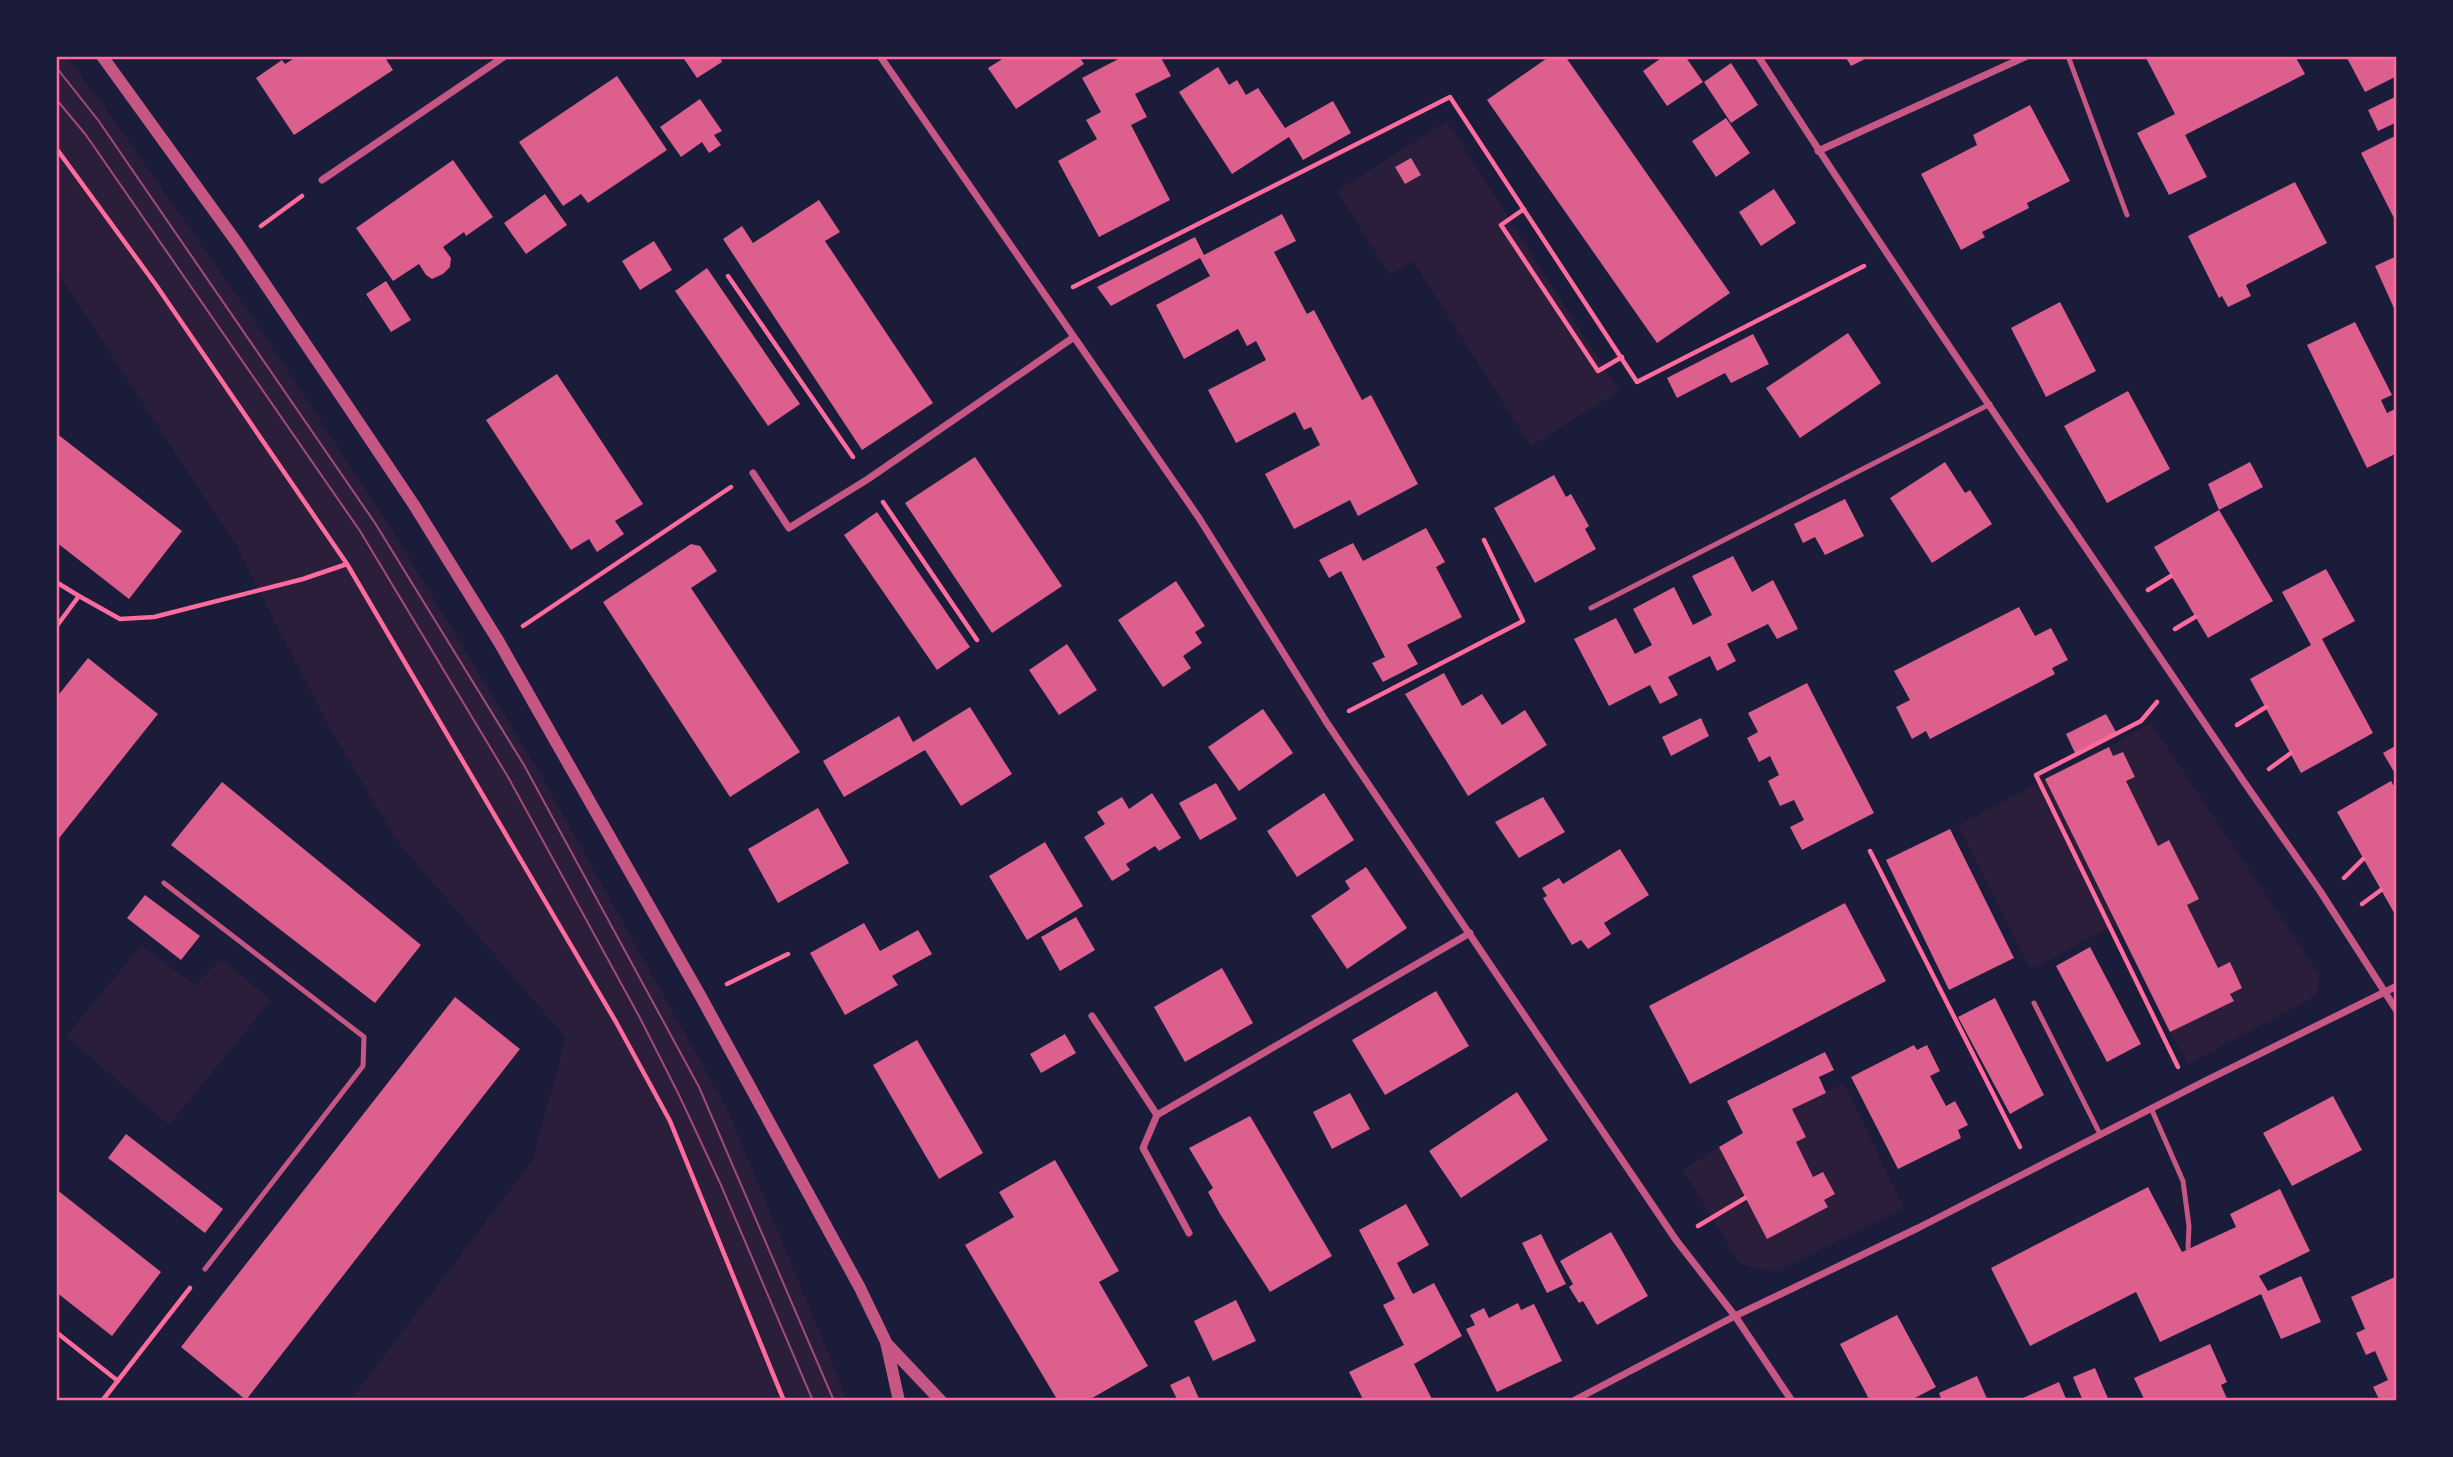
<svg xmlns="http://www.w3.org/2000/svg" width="2453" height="1457" font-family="'Titillium Web',sans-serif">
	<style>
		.green { fill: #2a1e3b }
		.building { fill: #dd5f8e }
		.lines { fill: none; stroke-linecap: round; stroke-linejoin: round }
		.path { stroke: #ff6b9d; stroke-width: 4.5 }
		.service { stroke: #c65784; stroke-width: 5 }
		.minor { stroke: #c65784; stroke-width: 7 }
		.tertiary { stroke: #c65784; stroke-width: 12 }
		.tram { stroke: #a44b75; stroke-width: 2 }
		.neatline { fill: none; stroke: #ff6b9d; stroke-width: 2.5 }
	</style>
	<rect width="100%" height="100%" fill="#1b1b3a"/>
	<!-- green -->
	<path class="green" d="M56,56h10l40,53 150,214 133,202 149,245 190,341 120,290h-498l182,-240 34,-123 -169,-197 -70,-118 -90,-176 -181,-277z
		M1447,121l172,270 -88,55 -118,-185 -23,14 -53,-84z
		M2151,723l169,253 -4,20 -128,68 -18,-32 63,-31 -3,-7 12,-6 -12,-26 -12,6 -31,-63 11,-6 -29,-59 -11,6 -32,-65 9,-4 -12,-25 -10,4 -4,-9z
		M2045,779l71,145 -85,46 -73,-144z
		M141,946l54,39 26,-26 50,41 -102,125 -103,-89z
		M1844,1083l60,125 -129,64 -35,-8 -57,-94 36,-23 48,91 61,-31 -4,-7 11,-6 -12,-22 -10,5 -17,-35 10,-5 -14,-28z"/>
	<!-- building -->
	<path class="building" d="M298,56h86l9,14 -99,65 -38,-57 26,-18 3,4z
		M682,56h38l2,6 -25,16z
		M1007,56h72l5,8 -68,45 -28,-41z
		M1124,56h36l11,20 -36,18 12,23 -16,8 39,75 -71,37 -41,-76 39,-22 -11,-19 15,-8 -19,-34z
		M1550,56h15l165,237 -73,50 -170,-243z
		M1664,56h21l18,26 -36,24 -24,-35z
		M1845,56h26l-20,10z
		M2145,56h150l10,18 -120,61 22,42 -38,18 -32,-62 38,-19z
		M2346,56h51v20l-32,16z
		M1731,63l27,42 -27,18 -27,-41z
		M1218,67l11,18 8,-5 9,15 12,-7 27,40 48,-27 18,32 -48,27 -14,-23 -57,37 -53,-82z
		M617,76l50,74 -79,53 -7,-9 -18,12 -44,-64z
		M2397,96v26l-19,9 -10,-21z
		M700,99l22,32 -8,4 7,10 -12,8 -7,-11 -21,15 -21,-30z
		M2030,105l40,76 -43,22 2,5 -47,24 3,5 -24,13 -40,-76 56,-29 -4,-10z
		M1726,118l24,35 -34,24 -24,-36z
		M2397,135v84l-2,1 -34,-67z
		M1411,158l10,17 -16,9 -10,-17z
		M453,160l40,57 -27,19 -2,-4 -21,15 8,11 -1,9 -7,7 -11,5 -6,-4 -7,-11 -26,17 -37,-53z
		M2295,182l32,61 -81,42 5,11 -23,11 -6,-11 -3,2 -31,-62z
		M1774,189l22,34 -35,23 -22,-34z
		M545,194l22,31 -41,29 -22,-31z
		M819,200l21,32 -15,9 108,162 -71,47 -139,-211 19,-13 11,17z
		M1282,214l14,27 -22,11 33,62 7,-4 48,90 9,-5 47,89 -60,32 -8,-16 -56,29 -29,-55 55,-29 -9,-18 -7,3 -9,-18 -59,31 -28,-53 58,-30 -10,-19 -9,5 -9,-17 -54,30 -28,-54 54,-29 -10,-18 -89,48 -14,-19 98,-50 9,18z
		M654,241l18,29 -32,20 -18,-29z
		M2397,256v59l-22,-49z
		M707,268l93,136 -32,22 -93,-135z
		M386,281l25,39 -20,12 -25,-38z
		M2060,302l36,69 -50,26 -35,-69z
		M2355,322l37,73 -11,5 6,13 10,-5v45l-30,15 -60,-123z
		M1848,333l33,50 -81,55 -34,-50z
		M1753,334l16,30 -38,19 -6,-10 -48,25 -10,-20z
		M557,374l86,130 -28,17 9,13 -27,18 -8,-13 -18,11 -85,-130z
		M2128,391l42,78 -63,34 -43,-77z
		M56,433l126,98 -53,68 -73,-57z
		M975,457l87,129 -70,47 -87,-130z
		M1945,462l20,31 5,-3 22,34 -60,39 -42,-65z
		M2250,462l13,25 -44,23 -11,-26z
		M1554,475l12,22 5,-3 18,32 -4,3 11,20 -61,34 -41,-75z
		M1845,499l19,37 -39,19 -10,-18 -12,6 -9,-19z
		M2219,510l54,91 -65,37 -54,-91z
		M877,512l93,135 -33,23 -93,-135z
		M1426,528l19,34 -9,5 26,50 -55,28 11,19 -35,18 -11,-19 13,-6 -44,-86 -12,7 -10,-18 34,-17 10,18z
		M691,544l9,2 17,25 -26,17 109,164 -70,45 -127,-195z
		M1733,556l19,36 21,-12 25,49 -21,10 -9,-15 -41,20 9,17 -19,10 -7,-15 -42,21 10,18 -18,9 -10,-19 -41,21 -35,-67 42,-21 19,36 17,-9 -19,-36 41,-22 19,38 19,-10 -20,-39z
		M2326,569l29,52 -33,18 51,94 -72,40 -51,-94 61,-34 -29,-53z
		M1176,581l29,45 -10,6 7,11 -19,13 8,12 -28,19 -45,-67z
		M2019,607l16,29 16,-8 17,32 -16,8 3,6 -125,65 -4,-8 -14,8 -16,-32 14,-7 -16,-29z
		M1067,644l30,46 -38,25 -30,-45z
		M88,658l70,56 -102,128v-144z
		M1444,673l18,33 20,-12 20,31 23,-15 22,35 -79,51 -63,-102z
		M1807,683l67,130 -72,37 -12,-23 14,-7 -10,-20 -14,6 -12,-25 11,-6 -9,-19 -11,6 -12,-24 11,-6 -10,-19z
		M970,707l42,67 -51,32 -36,-56 -81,47 -21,-36 76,-45 14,26z
		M1263,709l30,44 -54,38 -31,-44z
		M2106,714l10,18 -41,21 -9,-19z
		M1701,718l8,18 -38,20 -9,-19z
		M2397,745v32l-14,-24z
		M2109,747l4,9 10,-4 12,25 -9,4 32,65 11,-6 14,28 16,31 -12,6 31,63 12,-6 12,26 -12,6 4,7 -64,31 -125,-253z
		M2391,781l6,10v127l-60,-106z
		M222,782l199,163 -46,58 -204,-158z
		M1216,783l21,36 -37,21 -21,-37z
		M1152,793l29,45 -22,13 -4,-5 -29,18 4,6 -18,11 -28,-44 21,-13 -8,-12 25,-15 7,12z
		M1324,793l30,47 -57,37 -30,-46z
		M1543,797l22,35 -46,26 -24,-36z
		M818,808l31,55 -71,40 -30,-54z
		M1950,829l64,129 -65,32 -63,-130z
		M1045,842l38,64 -56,34 -38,-64z
		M1620,849l29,46 -45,28 7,11 -23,15 -7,-9 -9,5 -29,-47 4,-2 -5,-8 17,-10 4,6z
		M1366,867l41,61 -60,41 -36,-53 39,-27 -5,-8z
		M145,895l55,41 -19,24 -54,-42z
		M1845,903l41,78 -196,103 -41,-78z
		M1076,917l19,33 -35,21 -19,-34z
		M864,923l16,28 38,-21 14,24 -40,22 6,9 -53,30 -35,-62z
		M2090,947l51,97 -34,18 -51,-96z
		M1222,968l31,55 -68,39 -31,-55z
		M1436,991l33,55 -84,49 -33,-55z
		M455,997l65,52 -274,351 -65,-53z
		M1995,998l49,97 -34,19 -52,-97z
		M1065,1034l11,19 -35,20 -11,-19z
		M917,1040l66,113 -44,26 -66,-114z
		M1914,1045l3,5 10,-5 13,26 -10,5 16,30 9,-5 13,24 -10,5 3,8 -63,31 -47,-92z
		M1825,1052l9,18 -15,7 7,16 -34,16 14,28 -10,5 17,35 10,-5 12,22 -11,6 4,7 -61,32 -48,-92 24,-14 -16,-32z
		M1517,1092l31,48 -87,58 -32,-47z
		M1350,1093l20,36 -38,20 -19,-37z
		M2333,1096l29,54 -70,36 -29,-53z
		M1250,1116l82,140 -62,36 -50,-78 -12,-22 5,-4 -24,-40z
		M126,1134l97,75 -18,24 -97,-75z
		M1055,1160l64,111 -20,11 49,84 -61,35h-29l-93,-156 49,-28 -15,-25z
		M2148,1187l34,65 54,-25 -6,-13 50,-25 30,62 -51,25 9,15 33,-15 20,46 -40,17 -20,-45 -101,48 -24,-50 -106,54 -39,-78z
		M56,1189l105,83 -49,64 -56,-44z
		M1406,1204l23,41 -32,18 16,31 21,-11 28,53 -48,28 19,37h-69l-15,-29 55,-27 -21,-40 12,-6 -36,-69z
		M1611,1232l37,64 -51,29 -14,-24 -4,2 -10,-16 4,-3 -13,-23z
		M1541,1234l25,50 -19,9 -25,-50z
		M2397,1276v125h-17l-7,-14 15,-7 -13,-29 -9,4 -10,-22 9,-4 -14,-32z
		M1236,1300l20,41 -43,20 -19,-40z
		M1518,1303l3,7 13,-6 28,57 -65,31 -31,-63 9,-4 -5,-10 14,-7 5,10z
		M1897,1315l39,72 -27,14h-39l-30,-57z
		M2210,1344l17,38 -6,3 7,16h-83l-11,-23z
		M2095,1368l14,33h-26l-10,-24z
		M1189,1376l11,25h-22l-8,-16z
		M1977,1376l11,25h-46l-3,-8z
		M2059,1382l8,19h-43l-1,-3z"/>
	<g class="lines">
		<!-- path -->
		<path class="path" d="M56,148l100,137 191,279 269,458 54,99 114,280
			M1524,209l-23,16 97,146 24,-14
			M261,226l41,-30
			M728,276l125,181
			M1073,287l377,-190 187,285 227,-116
			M883,502l94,138
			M56,582l23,14 -23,31
			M2148,590l23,-14
			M79,596l41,23 34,-2 149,-38 44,-15
			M523,626l208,-139
			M2175,629l20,-12
			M2157,702l-16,19 -105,54 142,292
			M1349,711l174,-90 -39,-81
			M2237,725l29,-18
			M2269,769l22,-16
			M1870,851l150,296
			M2344,878l19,-19
			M2362,904l19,-14
			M727,984l61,-30
			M1698,1226l47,-28
			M56,1332l62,49
			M102,1401l88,-113"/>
		<!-- service -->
		<path class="service" d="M2068,56l59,159
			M1591,608l399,-204
			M164,883l200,154 -1,29 -158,203
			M2034,1003l66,131
			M2151,1108l32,73 6,45 -1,22"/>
		<!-- minor -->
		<path class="minor" d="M880,56l319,462 128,205 349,517 59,76 57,85
			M1758,56c157,245 324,484 486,726l76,109 77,120
			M1818,151l209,-95
			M322,180l183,-124
			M753,473l36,55 79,-49 206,-142
			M1092,1016l65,99
			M1189,1233l-46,-85 14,-33 313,-182
			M1573,1401l162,-85 183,-88 285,-146 194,-96"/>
		<!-- tertiary -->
		<path class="tertiary" d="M102,56l136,188 109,161 67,100 85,137 202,355 159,291 26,54 13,59
			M886,1343l55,58"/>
		<!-- tram -->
		<path class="tram" d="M56,67l42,53 277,403 149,242 175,322 135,314
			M56,99l30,36 274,396 148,246 132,241 39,77 42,90 92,216"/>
	</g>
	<!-- border -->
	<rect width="2453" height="1457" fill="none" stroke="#1b1b3a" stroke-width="116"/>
	<rect x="58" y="58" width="2337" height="1341" class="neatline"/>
</svg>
